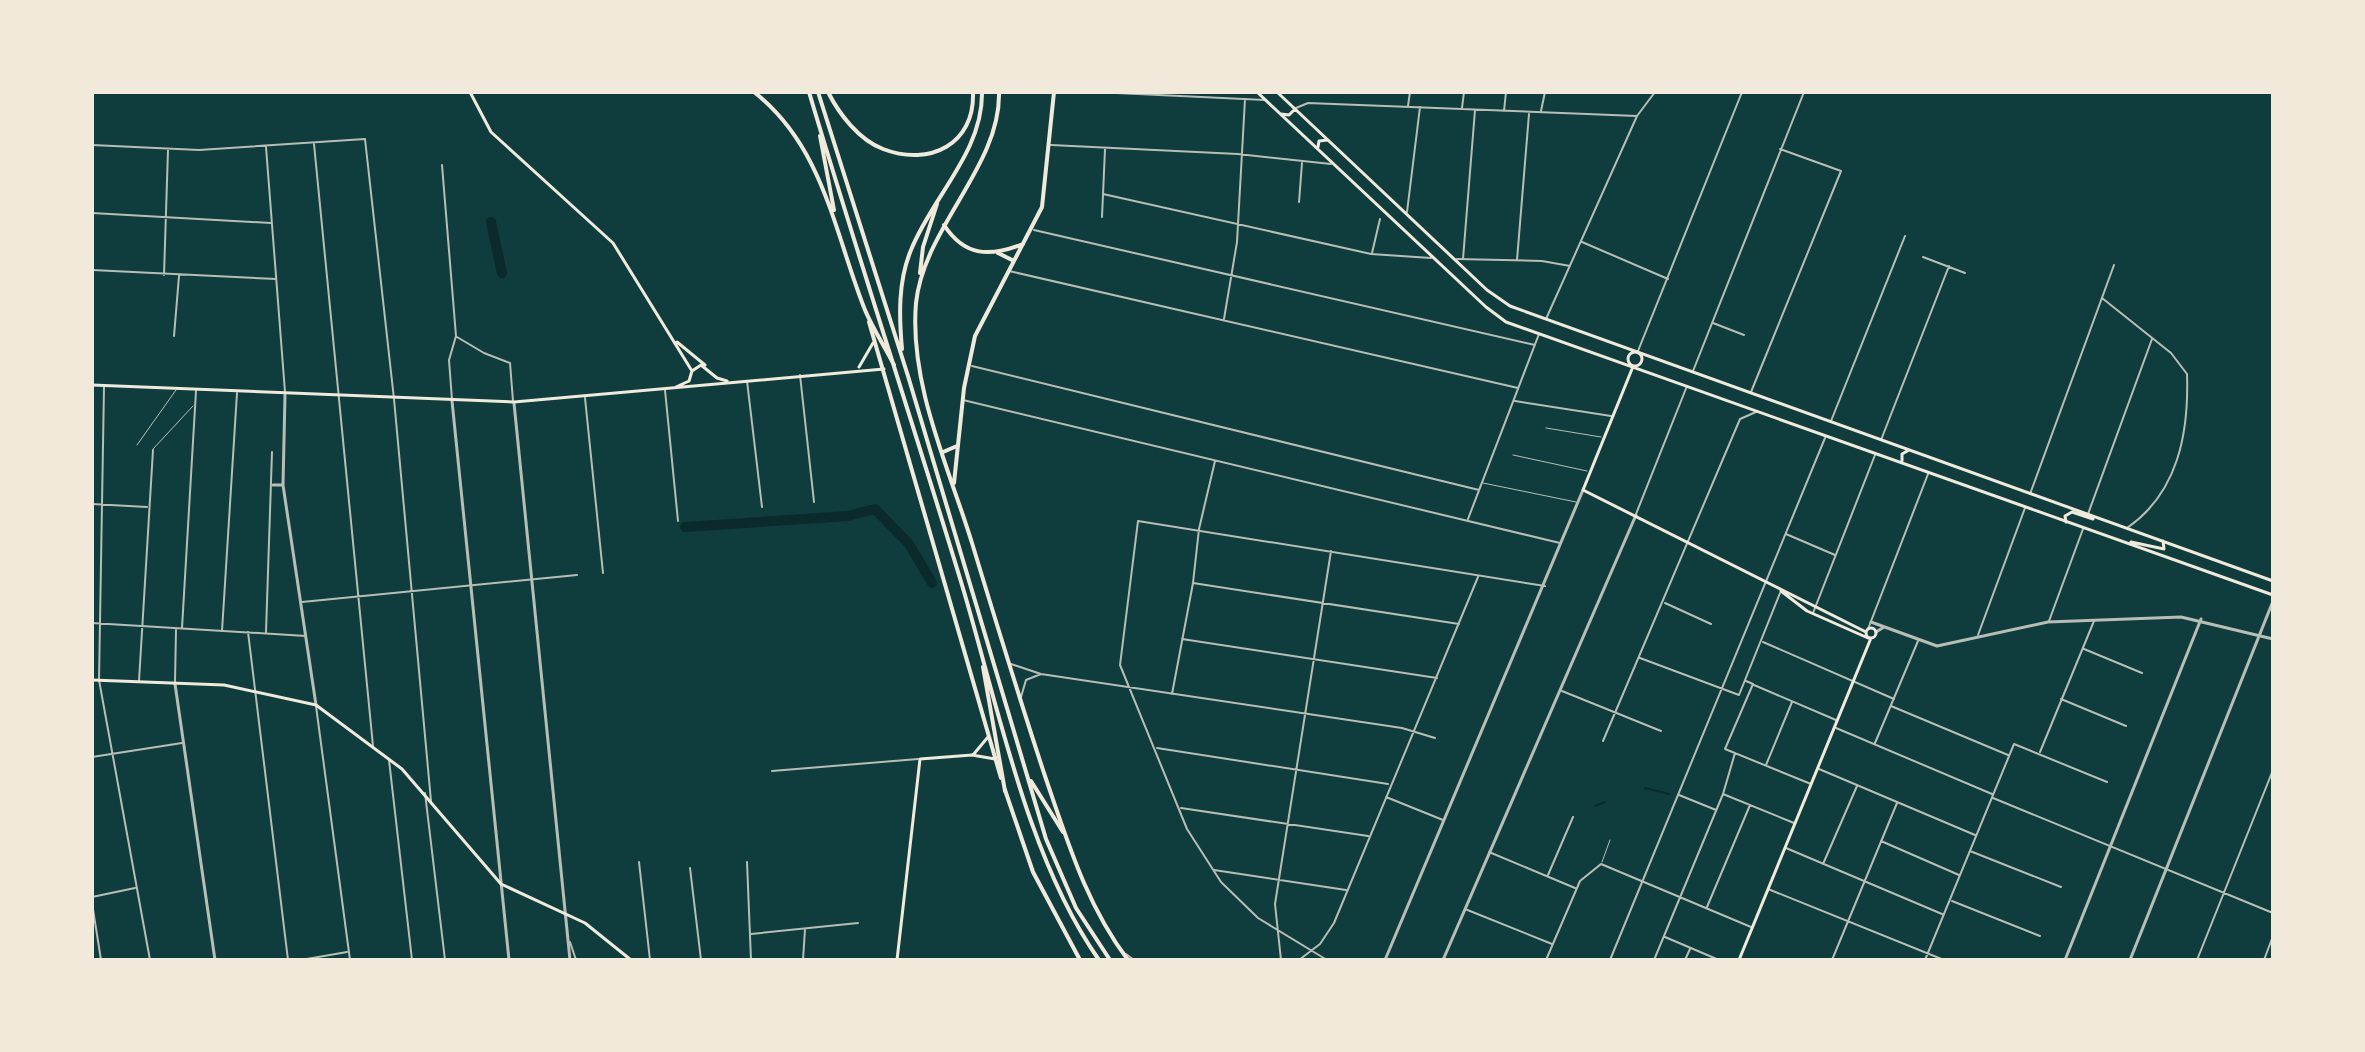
<svg xmlns="http://www.w3.org/2000/svg" width="2365" height="1052" font-family="Roboto,sans-serif">
	<style>
		.lines { fill: none; stroke-linecap: round; stroke-linejoin: round }
		.stream { stroke: #0a2a2b; stroke-width: 2 }
		.river { stroke: #0a2a2b; stroke-width: 10 }
		.service { stroke: #b8beb3; stroke-width: 1 }
		.pedestrian { stroke: #b8beb3; stroke-width: 2 }
		.minor { stroke: #b8beb3; stroke-width: 2 }
		.tertiary { stroke: #b8beb3; stroke-width: 3 }
		.secondary { stroke: #f1e9da; stroke-width: 3 }
		.primary { stroke: #f1e9da; stroke-width: 4 }
		.motorway { stroke: #f1e9da; stroke-width: 4 }
	</style>
	<rect width="100%" height="100%" fill="#0f3d3e"/>
	<g class="lines">
		<!-- stream -->
		<path class="stream" d="M1645,788l24,6
			M1595,806l10,-4"/>
		<!-- river -->
		<path class="river" d="M491,222l11,51
			M685,527l163,-11 27,-7 34,35 23,39"/>
		<!-- service -->
		<path class="service" d="M1546,428l55,9
			M137,445l39,-55
			M153,449l40,-43
			M1513,455l74,16
			M1483,483l93,19
			M1602,862l8,-22"/>
		<!-- pedestrian -->
		<path class="pedestrian" d="M665,390l13,131"/>
		<!-- minor -->
		<path class="minor" d="M1095,92l170,8
			M1408,106l2,-14
			M1296,108l12,-5 329,13
			M1462,108l2,-16
			M1504,111l2,-19
			M1541,111l4,-19
			M314,144l59,602
			M92,145l107,5 166,-11 29,260 37,402
			M1051,145l187,9 93,10
			M266,147l19,245
			M442,165l14,171 -7,24 3,40
			M1103,194l268,60 60,4
			M1299,202l3,-39
			M1407,212l13,-105
			M92,213l179,10
			M1102,217l3,-68
			M1034,230l501,115
			M1582,242l86,37
			M1372,253l8,-34
			M1923,257l42,16
			M1457,259l85,2 28,5
			M1463,259l12,-149
			M1517,260l12,-146
			M92,270l184,9
			M1009,271l509,117
			M164,275l4,-125
			M2102,298l69,55 16,21c2,59 -9,119 -60,154
			M1224,319l13,-77 8,-143
			M1546,319l91,-203 18,-24
			M1713,323l31,12
			M174,336l5,-60
			M457,337l27,16 26,10 3,38
			M1638,351l104,-259
			M972,366l507,124
			M1693,371l111,-279
			M800,375l14,127
			M747,381l15,126
			M104,387l-5,293 51,280
			M1751,392l90,-221 -61,-22
			M585,398l18,175
			M963,400l597,143
			M1515,401l96,15
			M1831,421l74,-185
			M1881,440l68,-174
			M2030,494l84,-229
			M92,504l55,3
			M1636,514l51,-128
			M2088,514l64,-175
			M1468,519l71,-185
			M1786,534l49,21
			M1193,583l266,41
			M302,602l275,-27
			M1665,603l46,21
			M1813,613l62,-158
			M2049,621l34,-92
			M92,623l214,13
			M182,628l14,-237
			M1868,629l60,-155
			M222,631l15,-238
			M248,632l40,328
			M266,632l6,-180
			M1978,635l47,-127
			M1182,639l255,39
			M1763,642l131,57
			M2084,649l58,24
			M1640,658l99,37 41,-102
			M1011,664l30,10 361,54 33,10
			M139,681l14,-231
			M1746,681l7,3 -28,65 86,35
			M175,682l1,-53
			M1754,685l82,35
			M1562,691l99,40
			M1172,694l21,-111 6,-54 16,-68
			M1021,697l5,-17 15,-6
			M2061,699l65,27
			M316,706l34,254
			M1891,706l117,49
			M1836,728l156,66
			M1603,741l137,-322 16,-7
			M1875,743l43,-102
			M1157,748l231,36
			M2040,752l54,-131
			M92,757l90,-14
			M389,760l23,200
			M1766,765l26,-63
			M1819,769l156,66
			M772,771l146,-12
			M425,793l20,167
			M1723,794l71,29
			M1679,795l37,15
			M1386,797l57,23
			M1993,798l280,115
			M1181,808l187,28
			M1881,841l78,34
			M1786,848l156,66
			M1970,851l91,36
			M1489,852l86,36
			M639,862l11,98
			M747,862l4,98
			M1823,864l34,-78
			M690,868l11,92
			M1214,870l132,20
			M1548,875l25,-58
			M1768,889l176,71
			M92,897l43,-9
			M1952,901l88,35
			M92,903l9,57
			M1707,907l43,-102
			M1465,909l87,35
			M751,934l107,-11
			M1665,937l54,23
			M570,942l6,18
			M1126,954l8,6
			M301,960l46,-8
			M803,960l2,-31
			M1281,960l-6,-56 56,-353
			M1299,960l21,-16 14,-21 144,-346
			M1327,960l-69,-42 -37,-36 -34,-53 -67,-164 18,-144 407,65
			M1546,960l34,-79 21,-17 150,63
			M1610,960l215,-522
			M1654,960l69,-166 12,-41
			M1685,960l5,-11
			M1832,960l65,-157
			M1925,960l89,-216 93,38
			M2197,960l76,-190
			M2264,960l9,-24"/>
		<!-- tertiary -->
		<path class="tertiary" d="M285,395l-2,90 33,220
			M452,401l57,559
			M514,403l56,557
			M273,485h10
			M1871,622l66,24 111,-24 133,-5 92,22
			M1876,632l8,-5
			M175,684l40,276
			M1385,960l198,-470
			M1443,960l193,-445
			M2065,960l136,-341
			M2130,960l143,-359"/>
		<!-- secondary -->
		<path class="secondary" d="M470,92l21,40 122,111 79,128
			M1257,92l229,215 20,15 767,273
			M1277,92l210,198 23,16 763,275
			M1281,114l8,1 6,-6
			M1318,147l1,-6 9,-1
			M677,342l28,23
			M1628 359a7 7 0 1 1 14 0a7 7 0 1 1-14 0Z
			M859,367l14,-24
			M1632,369l-49,121 283,142
			M92,385l422,17 370,-33
			M676,387l13,-6 3,-10 9,-6 16,13 10,3
			M1902,461v-7l7,-4
			M2066,522l-1,-6 7,-4 21,7
			M2131,542l33,7 -1,-8
			M1781,591l26,20 61,27
			M1866 633a5 5 0 1 1 10 0a5 5 0 1 1-10 0Z
			M92,680l132,5 92,20 86,64 99,115 84,39 46,37
			M973,755l15,-18
			M897,960l23,-201 52,-4 23,4
			M1739,960l132,-322"/>
		<!-- primary -->
		<path class="primary" d="M999,92c2,74 -75,135 -83,211 -7,81 33,165 56,240 24,79 48,158 74,236 22,64 41,127 82,181
			M944,225c21,32 46,32 79,19
			M998,253l16,8
			M920,273l3,-26 14,-43
			M869,322l132,456
			M943,452l14,-6
			M954,483l10,-95 11,-52 67,-129 12,-115
			M1005,790l28,82 47,88"/>
		<!-- motorway -->
		<path class="motorway" d="M754,92c70,55 80,140 111,218 8,19 20,37 29,55
			M809,92c49,165 103,328 153,493 36,120 65,273 137,375
			M818,92l90,284 138,463 30,69 34,52
			M828,92c11,22 31,48 55,57 47,18 92,-5 90,-57
			M820,136l14,74
			M902,349c-3,-33 -4,-68 9,-99 21,-53 72,-98 71,-158
			M983,667l22,124
			M1031,781l32,51
			M1127,959l1,1"/>
	</g>
	<!-- border -->
	<rect width="2365" height="1052" fill="none" stroke="#f1e9da" stroke-width="188"/>
</svg>
